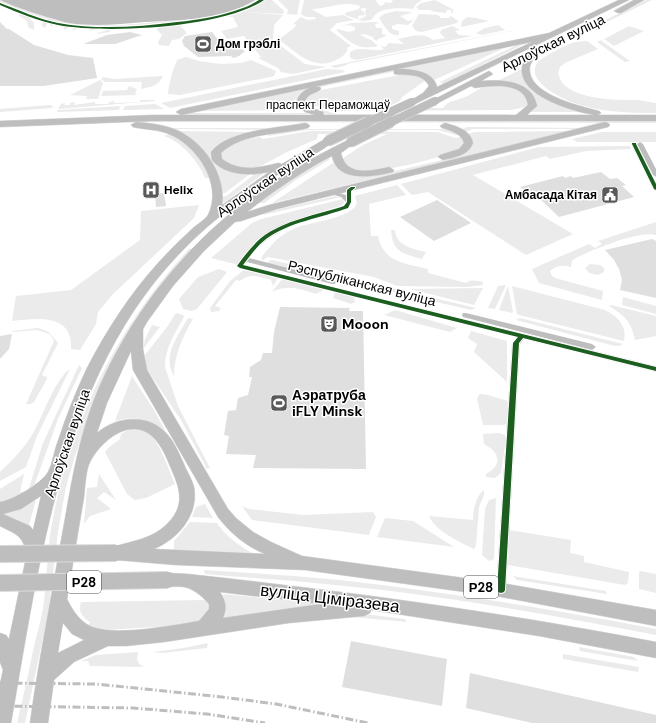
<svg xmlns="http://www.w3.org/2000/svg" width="656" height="723" font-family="'DM Sans',sans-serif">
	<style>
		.green { fill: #ebebeb }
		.water { fill: #bebebe }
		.building { fill: #dfdfdf }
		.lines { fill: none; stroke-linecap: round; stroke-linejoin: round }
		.primary-casing { stroke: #dbdbdb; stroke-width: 1 }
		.minor { fill: #bebebe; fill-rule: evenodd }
		.primary { fill: #bebebe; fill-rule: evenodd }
		.rail { stroke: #bebebe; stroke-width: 3; stroke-dasharray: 8 2.5 1.5 2.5; stroke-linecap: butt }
		.primary-bridge-far2-casing { stroke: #dbdbdb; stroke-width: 9; stroke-linecap: butt }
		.primary-bridge-far1-casing { stroke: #dbdbdb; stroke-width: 12; stroke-linecap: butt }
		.primary-bridge-casing { stroke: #dbdbdb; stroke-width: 18; stroke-linecap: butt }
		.primary-bridge-far2 { stroke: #bebebe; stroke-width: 8 }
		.primary-bridge-far1 { stroke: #bebebe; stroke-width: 10 }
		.primary-bridge { stroke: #bebebe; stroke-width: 16 }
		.cycleway-casing { stroke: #fff; stroke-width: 2 }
		.cycleway { fill: #1b5e20; fill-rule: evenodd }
		.labels { text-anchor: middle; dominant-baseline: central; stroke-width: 3; stroke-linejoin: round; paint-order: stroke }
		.far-poi-label { font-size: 12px; font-weight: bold; fill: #000; stroke: #fff; text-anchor: start }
		.far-street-label { font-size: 12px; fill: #000; stroke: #fff }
		.shield { fill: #fff; stroke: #4c4c4c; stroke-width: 1 }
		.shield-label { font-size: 13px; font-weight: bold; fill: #000 }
		.street-label { font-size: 14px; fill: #000; stroke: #fff }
		.poi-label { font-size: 14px; font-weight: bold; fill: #000; stroke: #fff; text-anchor: start }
		.near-street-label { font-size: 17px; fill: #000; stroke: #fff }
	</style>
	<rect width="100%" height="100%" fill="#fff"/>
	<!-- green -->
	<path class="green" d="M0,0c23,8 46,19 70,23 38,6 78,-1 116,-4l1,3 -9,1 9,10 -8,6 -7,1 -3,6 -10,-1 -1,-3 4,-7 -5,-5v-2l15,-4 -44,3 -11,2 3,-2h-5l-6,5 -14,2 18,-6h-10l-14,3 2,-3 -10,-1 -9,4 2,-4 3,-1h-8h2l-7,4v-2l-5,-3h7l-14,-3 3,3 -4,1 -3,-4 -3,6 -4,-3 4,-5 -4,-1 -2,3 -3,-5 -10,-3 8,9v7l-6,-3 -1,-6 -8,-5v-5l-19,-7z
		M255,0h17l12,11 -1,3 -39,-2 39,3 -9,10 -1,15 32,24 21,3 -33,7 -12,-2 -3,-4 -20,-10 3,-1 -17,-21 -17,3 -6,-8 17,-4 -5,-10 -12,-1 -9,2 -2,-2 27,-7z
		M278,0h22l-3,15 -10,-1 1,-4z
		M304,0h71l5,6 5,-2 -1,-2 7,1 2,-3h29l-6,4 -3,5c-9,-1 -31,-2 -38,6 -1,1 -2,3 -4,5l-7,1 -6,-1 8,-4 -1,-5 2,-2 -3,-1 -4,1 4,3 1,3 -8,1 2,1 -2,2 -12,-4v-2l14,-4 1,-3c-16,-6 -33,3 -49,3l15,8 17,-2 11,5 -17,3 -7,7 21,16 -5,2 2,1c-4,8 -9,10 -17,13 -21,7 -37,-12 -53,-23 7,-3 13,-9 19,-14l-4,-1 8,-7 6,3 9,-1 -1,-2h-9l-5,-3z
		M435,0l19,10 -2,2 2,1h-3v-3h-4l-1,3 -16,-2 3,-1h-14l-3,-3 5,-4z
		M646,0h6l-72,35 -7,1z
		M396,11l14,1 6,4 -5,-3 -11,3 8,5 6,-1 -6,5 -10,-1 -6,2v3l7,2v4c-10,2 -15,-10 -20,-17l5,-4z
		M419,14l19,1 3,3h8l2,-2 7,5 -1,2 -35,9 -6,-1 -4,-5z
		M467,17l9,1 13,3 -28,6 1,-6z
		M375,22l5,1 -5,1 1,4h6v6l4,1v1l-8,3 -1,2 -4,-2v-2l-9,-3 -4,1 11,5 7,6c-20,5 -28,-4 -42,-16l2,-1c6,1 10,5 17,1v-3l-6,-2 -8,1 10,-3z
		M498,25l7,5 -23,5 -6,-2 9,-5z
		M452,26l8,4 -5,1 4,4 13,1 -116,24 -6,-2v-6c12,-7 24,1 34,-3l-4,-3 5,1 4,-4 15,1 -6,-5c11,-2 24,-8 35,1l12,-2 -5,-5 1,-3z
		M629,26l15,5 -30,15 -10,-7z
		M511,31h2l-166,33v1l-11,3 -6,-2z
		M601,40l2,2 27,19 -5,1 -28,-20z
		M587,41l11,8 -33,14 -5,4 -2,6c5,28 59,27 80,27 6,1 12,2 18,3v10c-28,0 -58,-1 -85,-11 -12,-5 -43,-20 -35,-37 3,-7 28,-19 36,-22 4,-1 10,-2 15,-2z
		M526,43l-83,41 -3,-2 77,-37z
		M509,46l-75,34 -5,-4 -32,-5 -91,19 -11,10 1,5 8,5 -112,1z
		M186,57l13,4 22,3 19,-1 11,-3 25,11 -2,5 -4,1 -90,18 -12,-1c1,-12 5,-24 9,-34z
		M327,69l16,1 2,2 -175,36 -9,-5z
		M522,69l2,11 5,6 52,26h-50l6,-7c-4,-20 -23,-21 -40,-24z
		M404,74l15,2 7,4 -24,17 -2,4 -15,7h58c5,-8 13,-7 22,-11 8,-3 16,-11 25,-12 13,-2 25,4 36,9l3,12 -18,4 -174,1 -20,-5 -6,2 -7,-5 4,-7 13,-6z
		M163,76c-4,10 -13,11 -22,13l1,-7h-37l-4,-3 2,-2 11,2z
		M100,80l3,3 -5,16h-12l1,-3 -17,-1z
		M129,86l8,3 -2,4 2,2 -36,1 2,-5 24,-1z
		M140,100h14l1,1 -97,8 3,-5 4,-1 -1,2h6v-2l5,-1 -1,3 21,-3v2h13l1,-2 5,-1v2l26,-1z
		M155,104l9,5 -41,1 2,-4z
		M50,105l3,1 -1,2 -52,4v-3z
		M120,106l-1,4 -62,2 1,-2z
		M318,108l17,6h177l-8,1h-175l-15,-5z
		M184,113h121l3,1 -132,1z
		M169,120l487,1v2l-536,-1z
		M467,127l115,1 -6,1h-103l-8,3 -3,-3z
		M167,128h109l-5,2 -99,-1z
		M306,129h140l6,1 6,4 -2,1 -18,-5h-131l-38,6 -1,-1z
		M175,131l81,1c-15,4 -33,6 -42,19 1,3 1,9 3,12 6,10 23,9 33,11l-25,19h-3c-2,-32 -21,-48 -47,-62z
		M310,131l128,1 17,6 7,-1 2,9c-13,11 -85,27 -103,25 -9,-1 -15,-5 -21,-11l23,-15 24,-11h-69l-1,5 -30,13 -30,16 -10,1 -20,-5 -5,-5 -1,-5c7,-12 27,-15 39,-17l3,2z
		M570,131l-298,72 61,-40c10,12 26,13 41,13l85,-20 10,-7 4,-6 -2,-7 -3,-2 7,-2z
		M602,132h54v10h-79l-5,-3z
		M169,134c23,12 30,22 42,44h-6c-7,-17 -23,-36 -41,-42z
		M630,146l1,3 -45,2 -36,8 -4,-3 -73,19 100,59 -47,21 -98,-63 -16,3 -11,-11 138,-37z
		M329,158v2l-33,20 -32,23h-6l36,-25z
		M262,173l1,1 -38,28h-5l1,-5 5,-1 29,-22z
		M397,185l9,10 -37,9 2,32h7c6,27 26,27 50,33v4l38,10c4,-4 13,-2 17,-1v3l-15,2 -71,-1 -23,-9 -106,-20 -5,3 -2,-1c2,-5 6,-9 9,-12 8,-10 16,-15 28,-20 14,-5 54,-9 59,-24l-2,-7z
		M335,196l6,1 -78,18 4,-3z
		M343,199l1,4 -5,4 -66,25 -34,33 -28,-7 41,-35 9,-4z
		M199,205l-5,13 -82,77 -14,17 -2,12 -16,26 -9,-1c2,-36 -34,-31 -59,-28l4,-25 55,-6 69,-50 1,-29z
		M656,222v13c-17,-5 -64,15 -80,23l-4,3 -1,6c-9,-2 -14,-2 -21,4l2,5 3,2 48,13 -1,9 -63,-17 -7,-14 57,-25 6,4 7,-4 -4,-3z
		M391,230h4c1,16 18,19 31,22l-4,7c-20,-6 -29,-6 -31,-29z
		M190,248l4,2 -16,17 -88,145 -16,47 -8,28 -8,45 -10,82 -23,109h-8c6,-26 12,-51 17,-77 3,-13 7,-25 9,-38 4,-26 4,-53 8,-79 18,-105 66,-203 139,-281z
		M272,260l204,48 -5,2 -203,-47 1,-2z
		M590,264l10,1 4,3v4l-6,3 -9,-2 -4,-5z
		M219,269l8,3 -30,37 -6,2 -8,-2 -4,-10 19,-22z
		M245,269l34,8 -6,9 -2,-6c-10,-3 -22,-8 -31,1l-4,-1 -21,26 6,2 -2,3 -8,1 -1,-4 20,-27z
		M283,278l41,10 -2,3 -6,3c-15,-5 -29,-10 -44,-2z
		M506,285l-11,24 -7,-1 10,-22z
		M508,286l5,26 -1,1 -13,-3z
		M512,286l93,24c13,7 22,15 19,31l-105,-26 -2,-1z
		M483,288l-9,17 -64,-16z
		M335,292l19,5 1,5 -4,2 -18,-6z
		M623,297l33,9v8l-34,-9z
		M611,305l45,11v20l-21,4c-4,-19 -10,-24 -26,-34z
		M395,310l62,18 -7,4 -66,-17z
		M176,313l7,2 1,2c-9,16 -19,31 -19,50l13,39 32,62 -3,1 -26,-49 -35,-52 -1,-13 22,-28z
		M188,318l5,1c-11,19 -19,36 -19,58 -1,-4 -4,-8 -4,-12 -3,-16 11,-34 18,-47z
		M520,318l103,26 -4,2h-4l-99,-26z
		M152,325l8,2 -17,22 2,-10z
		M38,328l11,4 9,11 -16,32 5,2v2l-13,23 -3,2h-5l28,-63 -4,-7 -13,-4 -25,2v-1z
		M471,331l36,10v41l-33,-30 3,-8 -9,-6z
		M79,365l3,3 -24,51 -25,70 -33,15v-15l24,-15 -4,18 8,-1 15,-48z
		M70,369l-33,67 -11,31 -26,14v-9c12,-11 23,-23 32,-37 11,-18 22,-55 38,-66z
		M132,376l22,34 12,22c-15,-13 -32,-17 -51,-11z
		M480,394l8,1 20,6 -1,22 -3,2h-21l-6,-27z
		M132,428c4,0 9,0 13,2 13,6 24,41 30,54l-29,14 -11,2 -8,-6 -22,-42 3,-4 12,-9 1,-5z
		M499,433l6,2 1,4 -5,34 -6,5 -9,-1v-3c17,-9 14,-22 -2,-30l-1,-10z
		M99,474l17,26 -12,-8 -7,6 14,11 -21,7 -6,8 3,-36 10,-1z
		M484,490v5l-5,12 -3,38 -2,4c-14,-7 -39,-18 -45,-33l44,4c0,-9 3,-25 11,-30z
		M496,498l-2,61 -5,2 -7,-6 3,-46 4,-9z
		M36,500l-8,29 -28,-16 15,-2z
		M205,504l8,14 -21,-1 4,-10z
		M242,506l7,3 54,6 70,-3 3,5 -7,18 -117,-15z
		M385,518l28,3 41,26 -77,-10z
		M190,522l27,1c9,14 22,22 35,30l-78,-3v-9z
		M509,530l62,10 -1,13 14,3v6l45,10 -1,11 -3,2 -117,-20z
		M204,570c45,3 90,5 135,10 107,12 212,29 317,49v6c-106,-20 -213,-40 -321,-50 -43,-5 -87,-7 -130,-11z
		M641,571l15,3v19l-17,-4v-17z
		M513,576l93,15 1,3 -90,-14z
		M223,594l99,10 -100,17 2,-20z
		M205,600l7,4 -5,14 -18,7 -84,5 -19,-2 4,-6c-8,-5 -12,-11 -9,-20z
		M356,613l49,6 2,3 -55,-5z
		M208,643l-1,5 -44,5 -10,-1 30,-4z
		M579,647l55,10 4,4 -58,-10z
		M138,652c-1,8 -2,11 6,15l-54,-1 -2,-5h-7l15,-6z
		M563,654l76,13 -1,5 -75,-13z"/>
	<!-- water -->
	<path class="water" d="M0,0h255c-32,20 -73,20 -110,22 -25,2 -51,5 -76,1 -18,-4 -52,-15 -69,-23z"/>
	<!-- building -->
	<path class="building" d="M0,22l7,7h2l25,16 34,10 25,3 4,20 -53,8h-44z
		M130,32l12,3 -27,9h-32l24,-9z
		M212,32l11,14h12l10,5 -6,5 -6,2 -2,-2 -33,1 -14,-11 -2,-5 3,-5z
		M601,172l9,7 7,-1 9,7 -4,1 12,11 -75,20 -20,-19 -5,1 -14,-12 43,-11 2,2 6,-2 2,2z
		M164,193l2,13 -10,1 -1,-13z
		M437,200l34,23 -37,18 -34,-24z
		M652,239l4,2v57l-36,-8 2,-10 -3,-11 -5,-9 -9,-10z
		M280,307l70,1 -1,3h14l3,158 -113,-1 3,-13 -30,-1 3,-18 -5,-1 4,-24 8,-1 2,-12 10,-3 4,-18h-3l1,-10 11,-7 2,-7h9l2,-21z
		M12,334l-3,15 -9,10v-23z
		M351,641l96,18 -5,47 -100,-19z
		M470,673l186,42v8h-124l-66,-15z"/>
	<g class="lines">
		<defs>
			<path id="primary" d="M619,0h10l-214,104h-6l-1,-2 15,-9 6,-7c-7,-14 -23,-10 -35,-12v-4l-213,45 -5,-3 5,-3 368,-76zM532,42l-95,45c-3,-16 -25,-18 -39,-18z
				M634,0h10l-23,13h-3l-4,-2z
				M533,48h6l1,2c-3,5 -8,10 -10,16 -5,28 50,40 69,45l2,2 -3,2h58v6h-503l-153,6v-6l153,-6h162l-10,-3 -9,-9c2,-10 13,-18 24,-16l1,2c-5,5 -14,4 -16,13l6,6 12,4 1,3h192l12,-10c-3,-23 -35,-20 -53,-17l-4,-2 -33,17 -3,1 -4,-3 58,-30 4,3 -12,7c21,-2 52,0 56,25l-10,9h67c-22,-4 -76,-19 -72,-48 1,-7 7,-13 11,-19z
				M136,122c14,1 30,3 43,9 26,13 47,44 43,74l47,-33c-18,4 -44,4 -57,-12l-1,-8c17,-22 68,-24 94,-29l3,1 2,2 -2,2c-28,7 -64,4 -87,25l1,6c18,13 36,9 56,4l4,1 43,-25 3,-1 5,3c-9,10 -35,21 -48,29 -36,23 -72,49 -102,80 -121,123 -143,310 -172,473h-11v-39l3,-14 -3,-8v-29l6,2 3,4 18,-86c-6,-19 -10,-18 -27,-27v-24c13,-2 41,-18 48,-30 5,-9 6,-22 10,-31 8,-25 18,-50 29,-73 19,-37 43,-74 71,-105 11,-12 22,-23 34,-34 5,-5 13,-9 16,-14 15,-30 -10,-68 -37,-80 -12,-6 -26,-5 -38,-8l-2,-2zM41,496l-8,34 -3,-4 -27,-12 18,-5z
				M605,122l3,1 2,2 -2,2 -331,82 -36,12 -6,1 -31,29 -31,35 -26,36 -4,7v20l4,21 81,139 8,9 17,14 18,10 31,14 199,27 155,27v16l-155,-29 -196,-27 -129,-5 -60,-5 -6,-2 -2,-5 2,-5c20,-7 41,-8 57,-24 20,-20 12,-37 3,-58 -4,-10 -9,-21 -17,-29 -23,-21 -52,4 -63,25 -4,7 -5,26 -6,35 -6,34 -11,68 -17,102 5,10 11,20 21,26 22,13 86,0 111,-4l10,-12v-5c-5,-6 -13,-13 -21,-16 -8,-3 -17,0 -26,-3l-2,-5 2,-5 6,-2 20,1c157,17 313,38 468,68v16l-117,-22 -168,-26 -1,3 -6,3 -75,7 -125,19 -38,4h-18l-34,16 -20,18 -6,43h-18c8,-59 20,-118 30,-177 9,-47 15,-95 32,-141 33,-87 98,-168 176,-220 26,-17 52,-31 80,-45h6l2,2 -15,11c5,24 30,18 48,14l5,3 -1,2c-20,5 -56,11 -61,-16 -31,16 -58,35 -85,56l22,-7zM131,351l2,19 85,147c13,17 28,29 47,37l-111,-5c24,-10 45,-34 40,-62 -2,-8 -8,-17 -11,-25 -5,-11 -10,-23 -19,-31 -18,-18 -49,-14 -67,2l10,-30zM220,592l101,12 -98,14c4,-10 3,-17 -3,-26zM63,623l9,11 12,6 -26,13z
				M445,123c11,3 26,7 28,20 -5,13 -18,14 -30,17l-5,-3 2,-2 19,-6 5,-6c-2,-9 -14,-13 -22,-15l-2,-2z"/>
		</defs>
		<!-- primary casing -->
		<use href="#primary" class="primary-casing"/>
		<!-- minor -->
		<path class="minor" d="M634,142l3,2 19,39v8l-3,-2 -22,-45z
			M640,142l3,2 13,25v8l-3,-2 -16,-31z
			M353,186l3,2 -4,3v11l-4,6c-36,13 -75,17 -99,50l86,22 1,2 -1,2h-3l-85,-22 -3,3 412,101v6l-132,-33 -4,5 -14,246 -1,3 -4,2 -4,-2 -1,-3 16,-247 5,-6 -277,-69 -4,-2c7,-10 14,-19 24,-28 22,-19 56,-23 84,-32l2,-4 -5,-5 -13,-4 3,-2 15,4 1,-6z
			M463,313h3l126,31 4,3 -4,3 -129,-33 -1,-2z"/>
		<!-- primary -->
		<use href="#primary" class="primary"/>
		<!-- rail -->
		<path class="rail" d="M0,683l96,1 126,13 54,7 92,19
			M0,706l133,2 74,6 58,9"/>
		<defs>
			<path id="primary-bridge-far2" d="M366,123l46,-21
				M389,123l46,-22"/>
			<path id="primary-bridge-far1" d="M328,141l40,-19
				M351,142l40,-20"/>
			<path id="primary-bridge" d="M0,554l116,-1
				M0,583l168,-3"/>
		</defs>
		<!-- primary-bridge-far2 casing -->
		<use href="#primary-bridge-far2" class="primary-bridge-far2-casing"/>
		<!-- primary-bridge-far1 casing -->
		<use href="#primary-bridge-far1" class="primary-bridge-far1-casing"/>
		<!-- primary-bridge casing -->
		<use href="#primary-bridge" class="primary-bridge-casing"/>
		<!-- primary-bridge-far2 -->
		<use href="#primary-bridge-far2" class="primary-bridge-far2"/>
		<!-- primary-bridge-far1 -->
		<use href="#primary-bridge-far1" class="primary-bridge-far1"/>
		<!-- primary-bridge -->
		<use href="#primary-bridge" class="primary-bridge"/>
		<defs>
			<path id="cycleway" d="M259,0h5c-41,28 -158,34 -206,25 -20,-4 -39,-12 -58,-20v-2c19,7 38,16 58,20 39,7 80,4 119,-1 22,-2 45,-6 66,-14 6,-2 11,-5 16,-8z
				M632,143h4v1l20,40v6l-2,-1 -22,-45z
				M351,187h4v1l-4,3v11l-3,6c-27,10 -59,14 -82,31 -9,7 -16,17 -23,26l413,102v4l-133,-33 -4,5 -14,247 -1,2 -3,1 -3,-1 -1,-2 16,-247 5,-6 -278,-69 -3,-2c7,-10 15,-20 24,-28 23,-18 56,-23 83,-32l3,-4v-12z"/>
		</defs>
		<!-- cycleway casing -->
		<use href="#cycleway" class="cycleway-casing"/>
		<!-- cycleway -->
		<use href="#cycleway" class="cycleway"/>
	</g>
	<!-- icons -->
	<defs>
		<symbol id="stadium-square" viewBox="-11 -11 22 22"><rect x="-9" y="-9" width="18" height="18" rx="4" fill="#595959" stroke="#fff"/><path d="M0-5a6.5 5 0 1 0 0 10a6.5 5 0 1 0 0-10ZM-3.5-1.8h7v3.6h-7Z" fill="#fff"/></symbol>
		<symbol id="hospital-square" viewBox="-11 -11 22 22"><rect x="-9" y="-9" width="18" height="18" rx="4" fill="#595959" stroke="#fff"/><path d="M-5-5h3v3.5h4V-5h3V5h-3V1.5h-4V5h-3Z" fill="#fff"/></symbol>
		<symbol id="civic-square" viewBox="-11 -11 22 22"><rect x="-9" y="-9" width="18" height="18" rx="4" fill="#595959" stroke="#fff"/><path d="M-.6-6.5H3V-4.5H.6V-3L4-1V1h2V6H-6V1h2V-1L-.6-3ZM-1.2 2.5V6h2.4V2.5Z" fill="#fff"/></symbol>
		<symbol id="theatre-square" viewBox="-11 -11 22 22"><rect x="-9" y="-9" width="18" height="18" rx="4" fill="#595959" stroke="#fff"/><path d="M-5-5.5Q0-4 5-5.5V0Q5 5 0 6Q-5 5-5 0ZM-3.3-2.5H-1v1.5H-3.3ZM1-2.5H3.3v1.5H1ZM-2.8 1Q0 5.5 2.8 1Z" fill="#fff"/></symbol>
	</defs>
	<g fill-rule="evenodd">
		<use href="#stadium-square" x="193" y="34" width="20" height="20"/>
		<use href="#hospital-square" x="141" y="180" width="20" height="20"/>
		<use href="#civic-square" x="600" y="185" width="20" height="20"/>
		<use href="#theatre-square" x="319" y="314" width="20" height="20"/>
		<use href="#stadium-square" x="269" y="393" width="20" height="20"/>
	</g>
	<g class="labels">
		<!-- far-poi labels -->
		<g class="far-poi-label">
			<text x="216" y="44">Дом грэблі</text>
			<text x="164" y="190">Helix</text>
			<text x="597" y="195" text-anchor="end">Амбасада Кітая</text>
		</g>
		<!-- far-street labels -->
		<g class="far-street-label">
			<text x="328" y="105">праспект Пераможцаў</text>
		</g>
		<!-- shield labels -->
		<g class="shield">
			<rect x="67" y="571" width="34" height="22" rx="3"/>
			<rect x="464" y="576" width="34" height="22" rx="3"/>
		</g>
		<g class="shield-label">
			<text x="84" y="582">Р28</text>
			<text x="481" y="587">Р28</text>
		</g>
		<!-- street labels -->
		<g class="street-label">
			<text transform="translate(553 43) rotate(-26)">Арлоўская вуліца</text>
			<text transform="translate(265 182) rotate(-34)">Арлоўская вуліца</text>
			<text transform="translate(362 283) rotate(14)">Рэспубліканская вуліца</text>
			<text transform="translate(67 443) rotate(-71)">Арлоўская вуліца</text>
		</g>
		<!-- poi labels -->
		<g class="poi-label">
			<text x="342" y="324">Mooon</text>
			<text x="292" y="395">Аэратруба<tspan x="292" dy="16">iFLY Minsk</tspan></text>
		</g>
		<!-- near-street labels -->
		<g class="near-street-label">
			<text transform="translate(330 598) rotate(7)">вуліца Ціміразева</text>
		</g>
	</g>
</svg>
